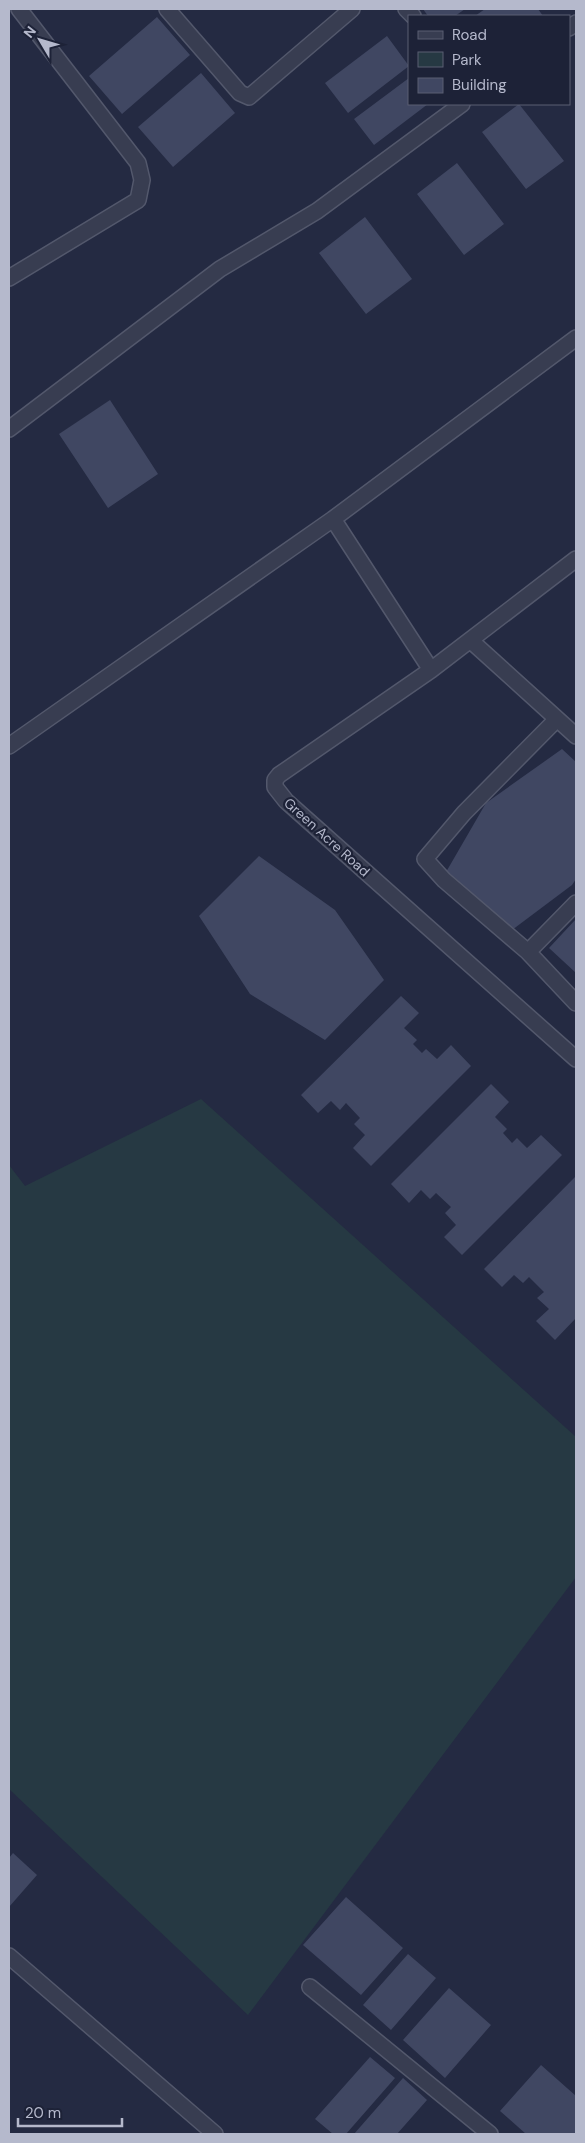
<svg xmlns="http://www.w3.org/2000/svg" width="585" height="2143" font-family="'DM Sans',sans-serif">
	<style>
		.green { fill: #263943 }
		.building { fill: #404762 }
		.lines { fill: none; stroke-linecap: round; stroke-linejoin: round }
		.minor-casing { stroke: #53586c; stroke-width: 18 }
		.minor { stroke: #383d51; stroke-width: 15 }
		.labels { text-anchor: middle; dominant-baseline: central; stroke-width: 4.5; stroke-linejoin: round; paint-order: stroke }
		.street-label { font-size: 14px; fill: #b5b9cc; stroke: #1d2237 }
	</style>
	<rect width="100%" height="100%" fill="#242a42"/>
	<!-- green -->
	<path class="green" d="M201,1099l375,338v140l-328,438 -239,-226v-624l16,21z"/>
	<!-- building -->
	<path class="building" d="M423,9h42l-10,7h-27z
		M485,9h53l5,7h-68z
		M157,17l33,38 -68,59 -33,-38z
		M387,36l22,30 -61,47 -23,-30z
		M201,73l34,40 -62,54 -35,-40z
		M409,78v26h19l-54,41 -20,-26z
		M519,104l45,57 -38,28 -44,-57z
		M457,163l47,61 -40,31 -47,-61z
		M365,217l47,62 -46,35 -47,-61z
		M110,400l48,74 -50,34 -49,-74z
		M562,749l14,13v117l-4,6 -68,51 -62,-57 44,-76z
		M259,856l76,54 49,70 -59,60 -75,-46 -51,-78z
		M576,919v54l-27,-25z
		M401,996l18,17 -15,15 13,12 -4,4 9,9 4,-4 11,10 14,-14 20,21 -100,100 -18,-18 12,-13 -11,-11 6,-6 -14,-15 -6,7 -9,-9 -13,12 -17,-18z
		M491,1084l18,18 -14,15 12,12 -4,4 9,10 5,-5 10,10 14,-13 21,20 -100,100 -18,-18 12,-12 -11,-12 6,-6 -15,-14 -6,6 -9,-9 -12,13 -18,-19z
		M576,1176v142l-21,22 -19,-19 13,-12 -12,-11 7,-6 -15,-15 -6,6 -9,-8 -12,12 -18,-18z
		M13,1853l24,22 -28,32v-49z
		M346,1897l57,51 -42,47 -58,-50z
		M408,1954l28,24 -45,52 -28,-25z
		M449,1988l42,37 -46,53 -42,-38z
		M370,2057l25,21 -49,56h-13l-18,-15z
		M541,2065l35,31v38h-50l-26,-23z
		M403,2078l24,22 -30,34h-43z"/>
	<g class="lines">
		<defs>
			<path id="minor" d="M167,9l73,84 9,4 103,-88
				M406,9l7,7
				M569,28l7,-5
				M9,278l129,-78 4,-20 -4,-17 -119,-154
				M9,429l211,-160 97,-58 145,-107
				M333,519l243,-181
				M576,559l-145,111 -152,105 -4,5v7l11,14 290,258
				M470,640l106,96
				M557,719l-93,94 -39,46 19,21 84,72 48,-49
				M9,746l324,-227 98,151
				M528,952l48,51
				M9,1956l206,178
				M310,1987l180,147"/>
		</defs>
		<!-- minor casing -->
		<use href="#minor" class="minor-casing"/>
		<!-- minor -->
		<use href="#minor" class="minor"/>
	</g>
	<g class="labels">
		<!-- street labels -->
		<g class="street-label">
			<text transform="translate(327 837) rotate(42)">Green Acre Road</text>
		</g>
	</g>
	<!-- border -->
	<rect width="585" height="2143" fill="none" stroke="#b5b9cc" stroke-width="20"/>
	<!-- legend -->
	<rect x="408" y="15" width="162" height="90" fill="#1d2237" stroke="#5a5e73"/>
	<rect x="418" y="31" width="25" height="8" fill="#383d51" stroke="#5a5e73"/>
	<text x="452" y="40" font-size="15" fill="#b5b9cc">Road</text>
	<rect x="418" y="52" width="25" height="15" fill="#263943" stroke="#5a5e73"/>
	<text x="452" y="65" font-size="15" fill="#b5b9cc">Park</text>
	<rect x="418" y="78" width="25" height="15" fill="#404762" stroke="#5a5e73"/>
	<text x="452" y="90" font-size="15" fill="#b5b9cc">Building</text>
	<!-- north arrow -->
	<g transform="translate(40 40) rotate(308)" stroke="#1d2237" stroke-width="4" paint-order="stroke">
	<path d="M0-4L9 19L0 12L-9 19Z" fill="#b5b9cc"/>
	<text y="-8" font-size="14" font-weight="bold" text-anchor="middle" fill="#b5b9cc">N</text>
	</g>
	<!-- scale -->
	<path d="M18 2118v8h104v-8" fill="none" stroke="#b5b9cc" stroke-width="2.5"/>
	<text x="25" y="2118" font-size="15" fill="#b5b9cc" stroke="#1d2237" stroke-width="4" paint-order="stroke">20 m</text>
</svg>
